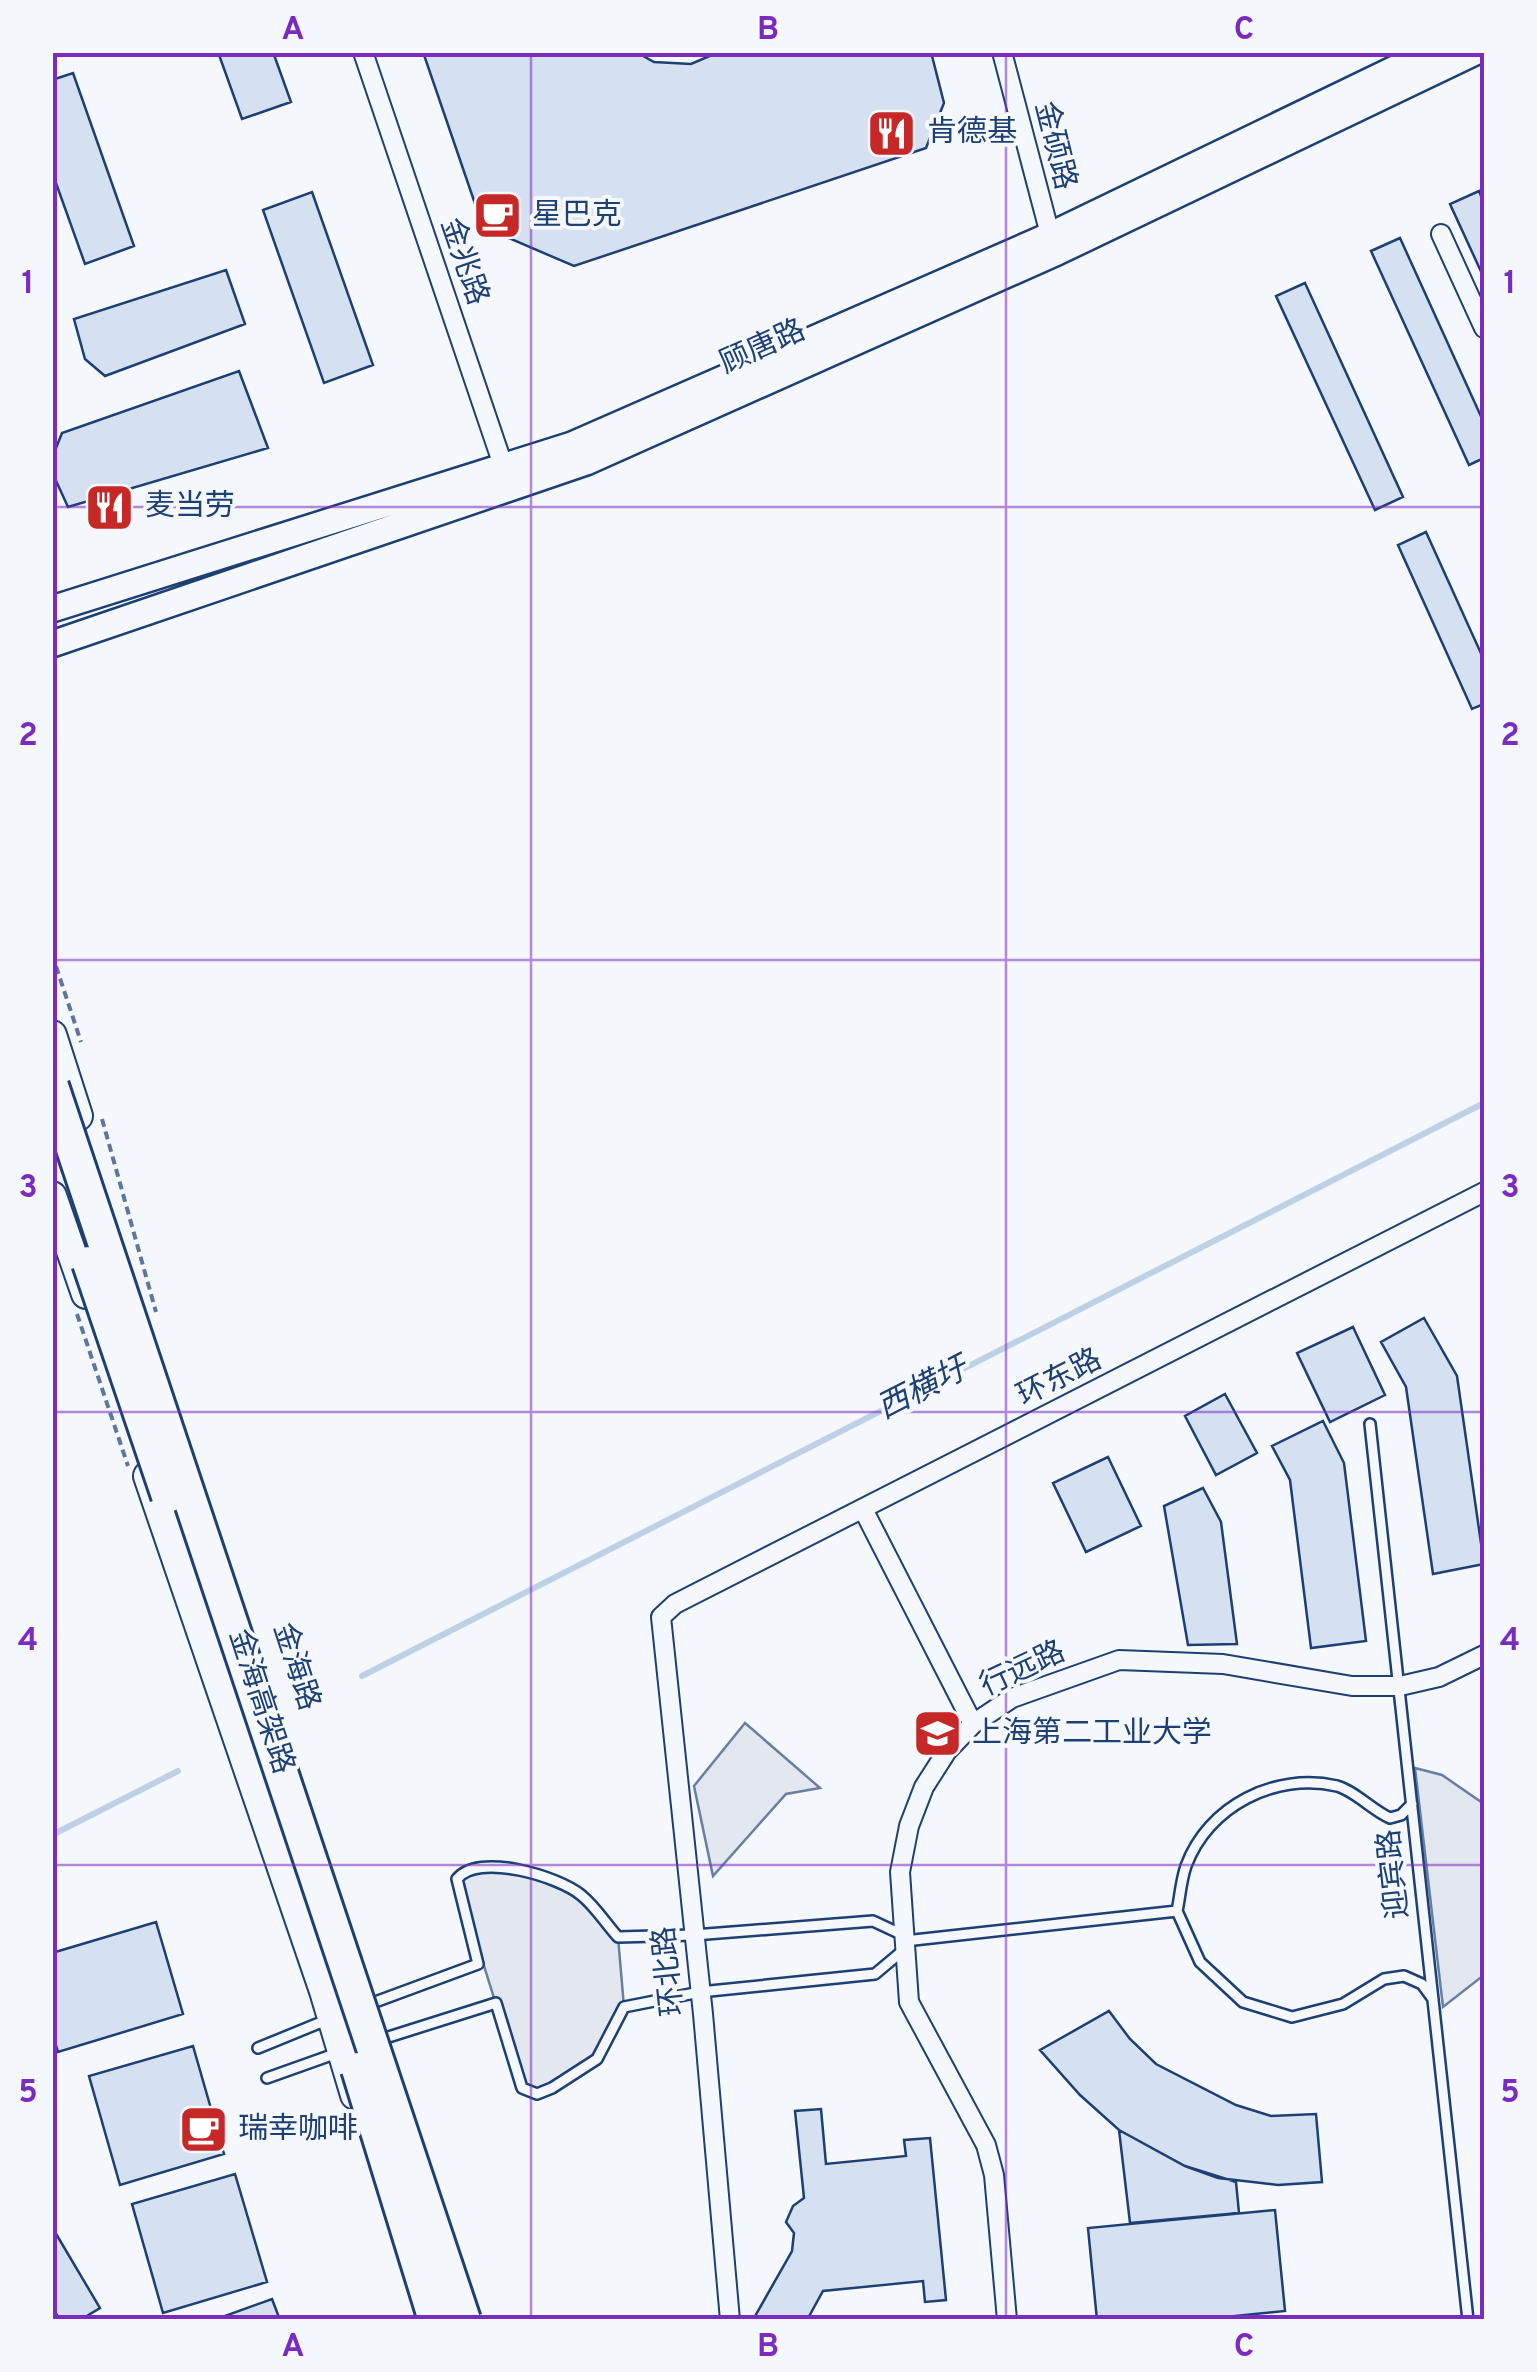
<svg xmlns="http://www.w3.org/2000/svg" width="1537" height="2372" font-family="Overpass,'Noto Sans SC',sans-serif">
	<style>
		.parking { fill: #e3e8f0; stroke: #687fa3; stroke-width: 2.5 }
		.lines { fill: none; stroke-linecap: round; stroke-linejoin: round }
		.stream { stroke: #bed0e5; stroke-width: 6 }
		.building { fill: #d5e0f0; stroke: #1d3f73; stroke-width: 2.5 }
		.lane-casing { stroke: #1d3f73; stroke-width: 14 }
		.street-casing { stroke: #1d3f73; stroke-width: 22 }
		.secondary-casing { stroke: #1d3f73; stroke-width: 30 }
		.primary-casing { stroke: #1d3f73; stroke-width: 32 }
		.path { stroke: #5e769c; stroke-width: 4; stroke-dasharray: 8 5; stroke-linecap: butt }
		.lane { stroke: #f4f7fb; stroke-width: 9 }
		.street { stroke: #f4f7fb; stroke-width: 18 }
		.secondary { stroke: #f4f7fb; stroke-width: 25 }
		.primary { stroke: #f4f7fb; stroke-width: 28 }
		.highway-bridge-casing { stroke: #1d3f73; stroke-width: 38; stroke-linecap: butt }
		.highway-bridge { stroke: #f4f7fb; stroke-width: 32 }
		.grid { fill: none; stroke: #7b2cbf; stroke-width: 2.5; stroke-opacity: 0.55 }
		.labels { text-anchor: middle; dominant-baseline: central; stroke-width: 8; stroke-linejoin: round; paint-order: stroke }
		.poi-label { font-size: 30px; fill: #1d3f73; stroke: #f4f7fb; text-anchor: start }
		.street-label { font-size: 30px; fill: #1d3f73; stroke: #f4f7fb }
		.water-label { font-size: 32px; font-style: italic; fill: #1d3f73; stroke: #f4f7fb }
		.neatline { fill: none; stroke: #7b2cbf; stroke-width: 4 }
		.grid-label { font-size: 32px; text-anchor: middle; font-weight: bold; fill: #7b2cbf }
	</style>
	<rect width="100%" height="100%" fill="#f4f7fb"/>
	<!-- parking -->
	<path class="parking" d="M745,1723l75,65 -34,6 -73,82 -19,-90z
		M1415,1768l27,7 42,29v171l-41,32z
		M478,1865l64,10 39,20 37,42 6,70 -27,52 -60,35 -15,-6 -65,-209z"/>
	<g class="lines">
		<!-- stream -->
		<path class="stream" d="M362,1676l1122,-573
			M52,1835l126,-64"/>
	</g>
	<!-- building -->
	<path class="building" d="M218,52h55l18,50 -49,17z
		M423,52h213l18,10 37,2 28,-12h212l13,51 -18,45 -352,118 -91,-39z
		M73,73l61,173 -49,18 -33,-92v-92z
		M1479,191l5,12v75l-34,-74z
		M312,192l61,173 -49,18 -61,-173z
		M1400,238l84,185v35l-15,7 -98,-214z
		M226,270l19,54 -140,52 -20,-17 -11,-40z
		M1305,283l98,214 -28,13 -99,-214z
		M239,371l29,77 -200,59 -16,-35v-14l10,-25z
		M1426,532l58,128v44l-12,5 -74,-164z
		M1424,1318l33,58 27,188 -51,10 -27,-187 -25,-45z
		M1353,1327l32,68 -55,27 -33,-69z
		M1225,1394l32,59 -41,22 -31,-59z
		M1323,1421l21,42 22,178 -55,7 -21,-168 -18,-34z
		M1108,1457l33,69 -55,26 -33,-69z
		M1203,1488l18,34 16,122 -49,1 -24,-139z
		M156,1922l27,92 -125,38 -6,-19v-80z
		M1109,2011l21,28 26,25 80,41 35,11 45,-2 6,68 -44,3 -60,-7 -33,-12 -66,-36 -39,-35 -40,-45z
		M193,2046l31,108 -104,31 -31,-109z
		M821,2109l5,55 80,-8 -2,-16 26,-2 16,162 -21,2 -2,-21 -100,10 -16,29 -53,-2 38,-67 2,-18 -8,-11 7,-16 11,-8 -9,-87z
		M1119,2130l66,36 51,16 3,31 -109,10z
		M235,2174l32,108 -104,31 -31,-109z
		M1275,2210l10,101 -89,9h-99l-9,-92z
		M52,2227l48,81 -20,12h-20l-8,-13z
		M272,2299l8,21h-66z"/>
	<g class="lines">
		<defs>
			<path id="lane" d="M1370,1424l98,896
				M1177,1911c3,-14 4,-31 9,-45 22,-60 89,-94 151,-80 18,5 35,24 53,32l11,-3 11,-11
				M905,1941l272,-30 23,51 43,40 49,15 51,-13 41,-25 20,-3 18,8 11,15
				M367,2005l111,-41 -21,-85c20,-27 101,-3 124,16 14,11 25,29 37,42l76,-2 179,-14 32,15
				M379,2040l117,-37 26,85 15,6 15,-6 45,-29 27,-52 76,-15 175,-18 31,-26
				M258,2048l71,-29
				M267,2078l73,-26"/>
			<path id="street" d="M363,52l143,422
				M1002,52l50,190
				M1441,234l43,94
				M863,1509l110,215
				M730,2320l-27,-306 -42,-397 14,-13 809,-412
				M1007,2320l-13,-145 -8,-30 -77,-143 -9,-130 9,-46 15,-39 23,-36 26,-27 39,-26 107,-38 104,4 129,22h48l39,-9 45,-22"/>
			<path id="secondary" d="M52,609l520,-164 477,-209 381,-184
				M52,644l534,-182 471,-210 418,-200"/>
			<path id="primary" d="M52,1035l26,81
				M52,1196l34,98
				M148,1476l176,515 31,104"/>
		</defs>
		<!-- lane casing -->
		<use href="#lane" class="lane-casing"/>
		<!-- street casing -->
		<use href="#street" class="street-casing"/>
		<!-- secondary casing -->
		<use href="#secondary" class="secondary-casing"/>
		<!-- primary casing -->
		<use href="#primary" class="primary-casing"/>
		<!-- path -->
		<path class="path" d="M52,954l29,88
			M102,1119l54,193
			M77,1314l51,152"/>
		<!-- lane -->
		<use href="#lane" class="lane"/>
		<!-- street -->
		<use href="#street" class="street"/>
		<!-- secondary -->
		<use href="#secondary" class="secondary"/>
		<!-- primary -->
		<use href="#primary" class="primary"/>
		<defs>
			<path id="highway-bridge" d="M52,1086l412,1234
				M89,1263l79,233
				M358,2069l77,251"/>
		</defs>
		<!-- highway-bridge casing -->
		<use href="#highway-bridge" class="highway-bridge-casing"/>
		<!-- highway-bridge -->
		<use href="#highway-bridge" class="highway-bridge"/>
	</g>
	<!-- grid -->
	<path class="grid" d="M531,52v2268M1006,52v2268M52,507h1432M52,960h1432M52,1412h1432M52,1865h1432"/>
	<!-- icons -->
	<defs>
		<symbol id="restaurant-square" viewBox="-11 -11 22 22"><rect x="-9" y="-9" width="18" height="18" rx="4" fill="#c62828" stroke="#f4f7fb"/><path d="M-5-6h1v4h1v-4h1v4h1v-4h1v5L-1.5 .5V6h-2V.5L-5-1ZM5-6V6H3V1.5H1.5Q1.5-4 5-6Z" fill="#fff"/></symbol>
		<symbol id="cafe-square" viewBox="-11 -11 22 22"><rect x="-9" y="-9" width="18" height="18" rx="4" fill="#c62828" stroke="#f4f7fb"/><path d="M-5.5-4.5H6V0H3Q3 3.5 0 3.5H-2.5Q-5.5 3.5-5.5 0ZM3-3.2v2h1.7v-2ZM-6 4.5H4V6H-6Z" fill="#fff"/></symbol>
		<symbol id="university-square" viewBox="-11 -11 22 22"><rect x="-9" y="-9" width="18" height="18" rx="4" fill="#c62828" stroke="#f4f7fb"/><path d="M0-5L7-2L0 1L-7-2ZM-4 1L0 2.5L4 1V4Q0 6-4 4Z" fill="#fff"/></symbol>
	</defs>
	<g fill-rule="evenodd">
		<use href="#restaurant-square" x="864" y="106" width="55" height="55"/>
		<use href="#cafe-square" x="470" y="188" width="55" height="55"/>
		<use href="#restaurant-square" x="82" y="480" width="55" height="55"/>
		<use href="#university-square" x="910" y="1706" width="55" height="55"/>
		<use href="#cafe-square" x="176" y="2102" width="55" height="55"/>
	</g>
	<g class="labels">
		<!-- poi labels -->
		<g class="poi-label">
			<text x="927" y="133">肯德基</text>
			<text x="532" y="216">星巴克</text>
			<text x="145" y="507">麦当劳</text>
			<text x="972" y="1734">上海第二工业大学</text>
			<text x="238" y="2130">瑞幸咖啡</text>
		</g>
		<!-- street labels -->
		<g class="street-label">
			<text transform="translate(1054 146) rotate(76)">金硕路</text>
			<text transform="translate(463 262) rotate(71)">金兆路</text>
			<text transform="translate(763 348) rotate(-24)">顾唐路</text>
			<text transform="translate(1060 1379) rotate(-27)">环东路</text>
			<text transform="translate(295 1667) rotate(72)">金海路</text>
			<text transform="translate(1023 1670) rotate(-25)">行远路</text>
			<text transform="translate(260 1702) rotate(72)">金海高架路</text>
			<text transform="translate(1395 1874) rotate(-96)">迎宾路</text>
			<text transform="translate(670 1971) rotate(-96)">环北路</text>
		</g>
		<!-- water labels -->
		<g class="water-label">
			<text transform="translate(923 1390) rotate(-27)">西横圩</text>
		</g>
	</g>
	<!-- border -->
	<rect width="1537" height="2372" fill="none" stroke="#f4f7fb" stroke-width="110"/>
	<rect x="55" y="55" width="1427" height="2262" class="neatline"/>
	<g class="grid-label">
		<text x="293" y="39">A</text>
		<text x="768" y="39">B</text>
		<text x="1244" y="39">C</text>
		<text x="28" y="293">1</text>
		<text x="1510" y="293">1</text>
		<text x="28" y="745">2</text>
		<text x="1510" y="745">2</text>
		<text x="28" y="1197">3</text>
		<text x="1510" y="1197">3</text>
		<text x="28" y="1650">4</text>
		<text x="1510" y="1650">4</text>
		<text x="28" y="2102">5</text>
		<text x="1510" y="2102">5</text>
		<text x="293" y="2356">A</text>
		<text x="768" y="2356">B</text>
		<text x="1244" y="2356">C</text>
	</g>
</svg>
